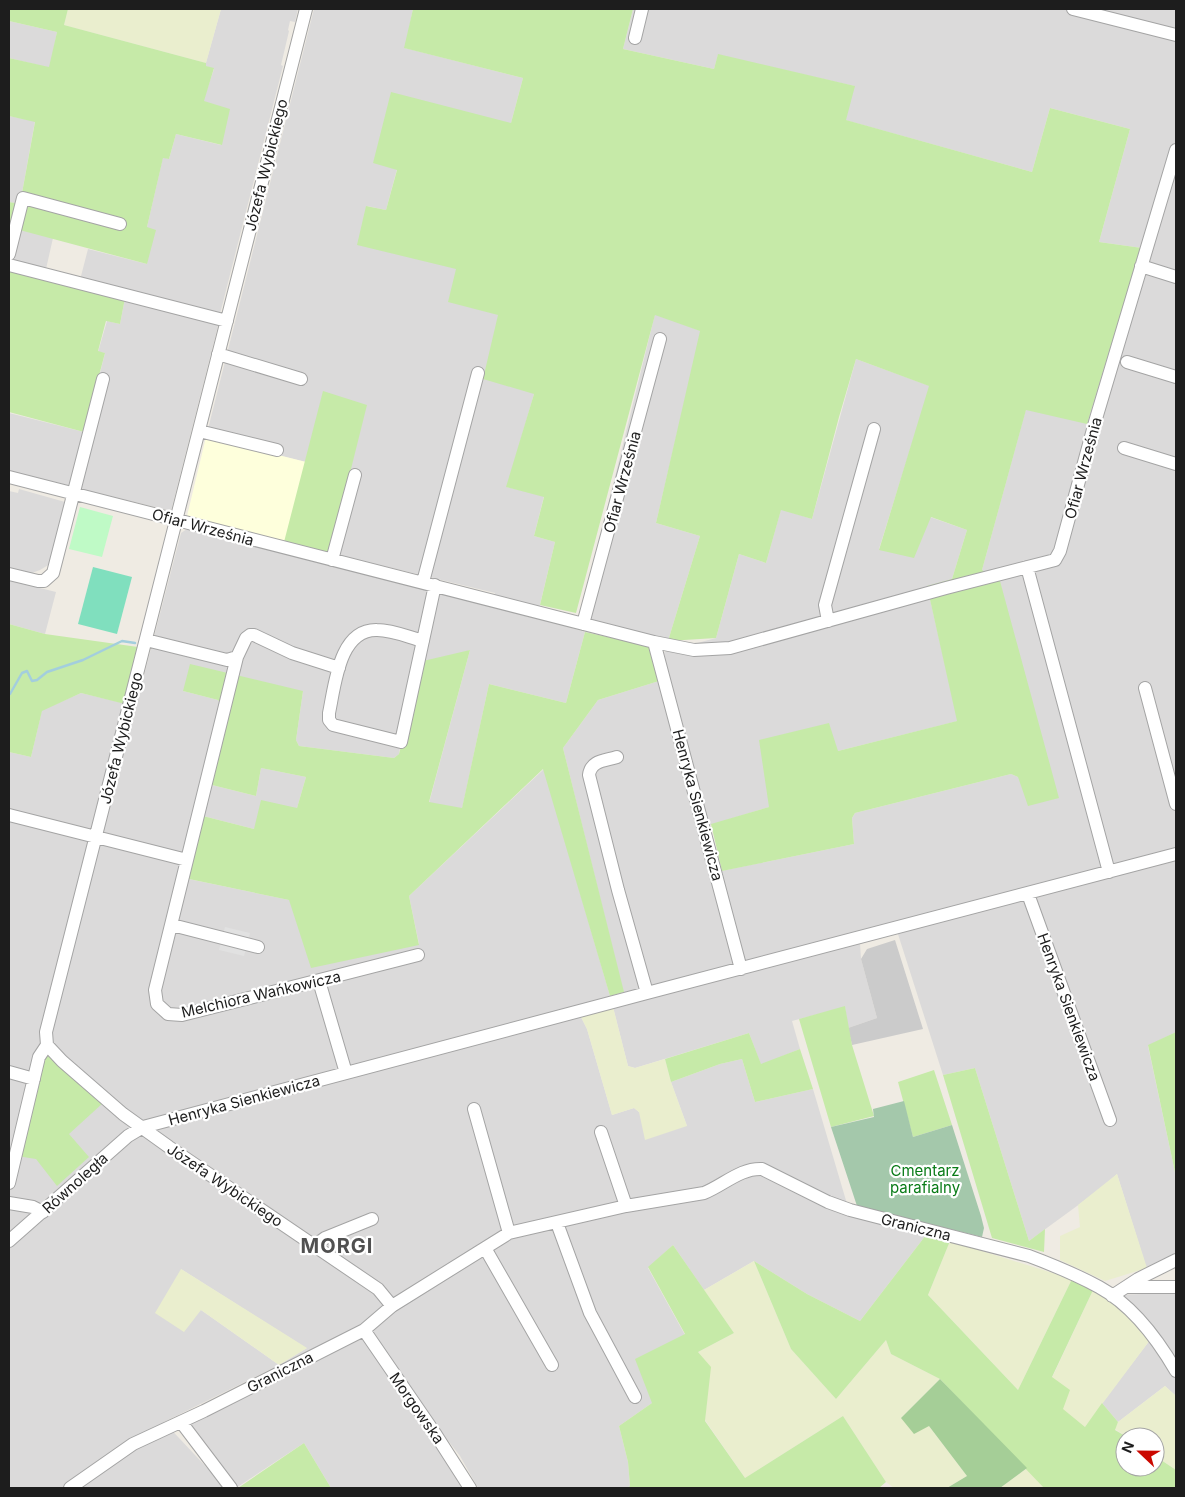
<svg xmlns="http://www.w3.org/2000/svg" width="1185" height="1497" font-family="Inter,sans-serif">
	<style>
		.residential { fill: #dbdada; fill-rule: evenodd }
		.education { fill: #feffdc }
		.religious { fill: #cbcbcb }
		.farmland { fill: #eaeece }
		.grass { fill: #c6eaa8 }
		.forest { fill: #a5ce97 }
		.cemetery { fill: #a4c8ab }
		.park { fill: #bffac6 }
		.pitch { fill: #80dfbe }
		.parking { fill: #e1e1e1 }
		.lines { fill: none; stroke-linecap: round; stroke-linejoin: round }
		.stream { stroke: #a3cedd; stroke-width: 2.5 }
		.minor-casing { stroke: #a4a4a4; stroke-width: 14 }
		.minor { stroke: #fff; stroke-width: 12 }
		.labels { text-anchor: middle; dominant-baseline: central; stroke-width: 4.5; stroke-linejoin: round; paint-order: stroke }
		.street-label { font-size: 15px; fill: #1d1d1d; stroke: #fff }
		.park-label { font-size: 15px; fill: #0a7c18; stroke: #fff }
		.district-label { font-size: 20px; font-weight: bold; letter-spacing: 1px; fill: #505050; stroke: #fff }
	</style>
	<rect width="100%" height="100%" fill="#efebe3"/>
	<!-- residential -->
	<path class="residential" d="M221,9h77l-3,13 -5,-1 -2,9 1,1 -8,34 2,1 -63,248 -140,-34 8,-31 59,15v-37l16,-70 6,2 7,-25 45,11 -18,-44 11,-32 -9,-3z
		M314,9h99l-8,39 118,30 -12,45 -138,39 24,7 -11,41 -19,-4 90,63 41,46 36,79 -27,93 37,9 -10,40 21,6 -18,75 48,15 -19,71 -77,-19 -27,125 -33,-6 41,-153 -58,22 -13,82 -5,4 -95,-12 -3,-6 7,-49h-120l35,9 4,6 -43,171 110,23 130,44 -10,-48 135,-127 69,237 12,-7 -62,-251 35,-48 61,-19 19,51 -14,-80 52,-14 23,-84 27,9 15,-54 31,10 44,-160 74,27 -51,163 51,-32 37,13 -15,49 -25,7 31,135 -120,30 -69,56 -65,20 12,45 138,-28 -2,-26 3,-5 156,-39 7,3 -36,-207 44,-161 105,-130 11,-31 -43,-6 31,-113 -80,-21 -18,64 -187,-52 9,-34 -136,-31 -4,14 -91,-20 10,-40h543v1023l-28,14 28,131v90l-28,6 -31,-99 -14,13 -74,54 -54,-173 -32,7 -46,-144 -37,12 1,16 16,59 -29,10 -3,-21 -53,14 8,28 -39,16 -12,-32 -114,35 -7,-2 -15,-59 -33,8 7,14 25,86 22,-7 5,4 48,14 -16,-44 49,-18 22,-5 13,43 58,-13 37,125 76,21 -66,86 -53,-27 -53,-33 -50,29 -31,-45 -25,23 37,67 -33,68 -33,23 9,36 2,24 -3,2h-149l-18,-32 -21,-27 27,59h-135l-27,-45 -68,45 -49,-65 86,-55 -109,54 62,66h-217v-736l22,5 11,-47 39,-17 55,13 45,-173 6,-4 240,58 10,6 54,13 4,-13 -165,-40 36,-148 -60,57 -28,-7 -70,-26zM181,1269l125,79h1l-28,17 -78,-55z
		M9,21l48,11 -7,36 -41,-10z
		M9,116l26,5 -15,83 -11,-2z
		M18,229l35,9 -7,31 -36,-8z
		M125,298l94,24 -48,189 -94,-23 29,-113 -6,-2 5,-20 -7,-1 9,-31 13,3z
		M655,314l46,17 -45,192 44,13 -32,105 -88,-22z
		M9,413l75,19 -13,54 -62,-15z
		M19,489l46,13 -15,62 -10,6 -8,3 -4,12 28,7 -11,42 -36,-10v-133l9,2z
		M261,768l45,9 -9,31 -43,21 -51,-13 9,-31 44,11z
		M1176,1293v103l-11,-10 -47,36 -16,-19 48,-63 -42,-45z"/>
	<!-- education -->
	<path class="education" d="M206,437l100,25 -20,82 -99,-28z"/>
	<!-- religious -->
	<path class="religious" d="M895,940l28,89 -71,16 -4,-17 29,-10 -16,-59 6,-10z"/>
	<!-- farmland -->
	<path class="farmland" d="M68,9h153l-15,54 -142,-38z
		M613,1007l15,59 7,2 30,-9 6,23 16,44 -42,14 -6,-28 -5,-4 -22,7 -25,-86 -7,-14z
		M1117,1174l30,94 -42,13 -45,-21v-24l20,-9 -2,-22z
		M950,1241l122,38 -54,111 -90,-95z
		M754,1261l37,88 45,50 50,-59 5,14 49,25 -39,39 28,8 38,50 -20,12h-53l-8,-6 -43,-66 -98,62 -40,-58 5,-53 -12,-15 36,-19 -30,-43z
		M181,1269l126,79 -28,17 -78,-55 -17,22 -29,-19z
		M1094,1288l14,7 42,45 -65,87 -23,-18 -10,-31z
		M1165,1386l11,10v74l-21,-14v-19h-28l-12,-8 3,-7z
		M1027,1468l17,20h-44z"/>
	<!-- grass -->
	<path class="grass" d="M9,9h59l-4,16 142,38v3l8,2 -10,33 26,8 -8,36 -46,-11 -7,25 -6,-1 -16,69 9,3 -9,34 -135,-36 -3,12v-38l11,2 15,-82 -26,-6v-58l40,9 8,-35 -48,-11z
		M413,9h220l-10,40 91,20 4,-15 137,32 -9,34 186,52 18,-64 80,21 -31,113 43,6 -11,31 -44,145 -61,-14 -44,160 18,11 59,217 -31,8 -10,-29 -7,-3 -156,39 -3,5 2,26 -132,27 -11,-47 58,-17 -10,-67 70,-17 9,28 119,-30 -30,-135 25,-7 15,-49 -36,-13 -17,41 -35,-8 50,-164 -73,-27 -17,58 -27,102 -31,-9 -15,53 -27,-9 -23,84 -48,3 32,-105 -44,-13 44,-192 -45,-16 -79,298 -36,-8 15,-63 -21,-6 10,-39 -38,-10 28,-93 -51,-15 15,-64 -50,-13 8,-33 -99,-24 9,-39 20,4 11,-40 -24,-7 18,-71 120,31 12,-45 -119,-30z
		M9,269l116,29 -5,26 -14,-3 -8,30 7,2 -21,79 -75,-20z
		M323,391l44,14 -37,148 -46,-11z
		M9,624l36,10 93,13 -13,57 -44,-11 -39,18 -11,46 -22,-5z
		M585,632l64,14 10,35 -61,19 -35,48 61,244 -14,4 -67,-227 -134,127 10,49 -108,23 -22,-68 -100,-21 14,-63 51,13 7,-29 36,8 9,-31 -45,-9 -5,28 -44,-11 10,-79 -4,-6 -35,-9 7,-27 113,27 -7,49 3,6 95,12 5,-4 24,-93 47,-11 -41,152 33,6 27,-124 77,19z
		M845,1006l7,39 22,71 -43,11 -32,-108z
		M1176,1032v145l-28,-132z
		M749,1033l12,31 39,-15 13,40 -58,13 -13,-43 -22,5 -49,18 -6,-23z
		M49,1054l54,49 -34,31 20,23 -32,29 -21,-27 -19,-3 25,-100z
		M975,1068l54,173 16,-12 -1,23 -52,-14 -49,-163z
		M934,1070l18,55 -39,12 -15,-55z
		M926,1235l24,6 -22,54 90,95 54,-111 22,9 -42,89 18,13 -7,19 22,18 17,-24 16,19 -3,8 12,7h-2v30h30v-11l21,14v18h-132l-104,-109 -49,-25 -5,-14 -50,59 -45,-50 -37,-88 53,33 53,27z
		M673,1245l61,88 -36,19 13,15 -6,54 40,57 98,-62 43,66 -7,6h-252l3,-2 -2,-24 -9,-36 33,-23 -17,-44 50,-25 -37,-67z
		M304,1443l27,45h-93z"/>
	<!-- forest -->
	<path class="forest" d="M940,1379l87,89 -27,20h-53l20,-12 -38,-50 -15,8 -13,-16z"/>
	<!-- cemetery -->
	<path class="cemetery" d="M904,1101l9,36 39,-12 29,91 3,12 -2,9 -125,-31 -26,-79 43,-10 -1,-8z"/>
	<!-- park -->
	<path class="park" d="M80,507l33,9 -11,41 -33,-8z"/>
	<!-- pitch -->
	<path class="pitch" d="M93,567l39,10 -15,57 -39,-10z"/>
	<!-- parking -->
	<path class="parking" d="M225,927l25,6 -6,23 -25,-6z"/>
	<g class="lines">
		<!-- stream -->
		<path class="stream" d="M9,694h1l12,-21 5,-2 5,10 5,-1 10,-8 36,-12 39,-19 13,2"/>
		<defs>
			<path id="minor" d="M306,9l-260,1023 1,13 15,16 61,53 46,33 209,142 14,17
				M1073,9l103,26
				M635,38l7,-29
				M9,254l14,-56 97,26
				M9,265l218,56
				M1141,266l35,11
				M218,354l83,25
				M1127,362l49,15
				M199,431l78,19
				M1124,448l52,16
				M9,477l645,165 40,8 36,-2 216,-60 109,-28 5,-9 35,-129 81,-272
				M332,560l23,-85
				M1027,567l82,305
				M9,574l29,7h6l9,-8 50,-194
				M423,582l55,-209
				M828,621l-3,-16 49,-176
				M583,624l77,-285
				M146,640l81,20 10,-3 9,-19 4,-3h4l38,18 47,15
				M423,641c-15,-4 -30,-11 -46,-11 -38,-1 -42,55 -48,83v7l4,5 68,17 34,-157
				M654,642l87,327
				M237,657l-82,333 2,14 11,10 14,1 236,-60
				M1145,688l31,116
				M617,757c-12,4 -26,3 -28,18l29,115 29,103
				M9,815l178,45
				M1028,894l82,226
				M172,925l86,22
				M319,981l27,92
				M9,1072l25,7
				M474,1109l35,124
				M601,1132l25,74
				M9,1183l30,-126 8,-12
				M9,1203l24,4 10,5
				M557,1223l33,90 45,84
				M9,1241l119,-105 15,-9 504,-134 529,-139
				M314,1246l11,-8 47,-19
				M485,1248l67,117
				M1126,1287h50
				M1112,1296l26,-17 38,-19
				M364,1330l72,105 34,53
				M181,1422l50,66
				M70,1488l63,-44 71,-33 160,-81 28,-24 117,-73 117,-27 78,-13c20,-8 36,-25 58,-24l66,33 22,8 179,46c24,9 48,19 70,31 33,18 59,53 77,84"/>
		</defs>
		<!-- minor casing -->
		<use href="#minor" class="minor-casing"/>
		<!-- minor -->
		<use href="#minor" class="minor"/>
	</g>
	<g class="labels">
		<!-- street labels -->
		<g class="street-label">
			<text transform="translate(266 165) rotate(-76)">Józefa Wybickiego</text>
			<text transform="translate(1083 468) rotate(-75)">Ofiar Września</text>
			<text transform="translate(622 482) rotate(-75)">Ofiar Września</text>
			<text transform="translate(203 527) rotate(15)">Ofiar Września</text>
			<text transform="translate(121 738) rotate(-76)">Józefa Wybickiego</text>
			<text transform="translate(698 805) rotate(75)">Henryka Sienkiewicza</text>
			<text transform="translate(261 994) rotate(-13)">Melchiora Wańkowicza</text>
			<text transform="translate(1069 1007) rotate(70)">Henryka Sienkiewicza</text>
			<text transform="translate(244 1100) rotate(-15)">Henryka Sienkiewicza</text>
			<text transform="translate(75 1183) rotate(-42)">Równoległa</text>
			<text transform="translate(225 1185) rotate(34)">Józefa Wybickiego</text>
			<text transform="translate(916 1227) rotate(14)">Graniczna</text>
			<text transform="translate(280 1372) rotate(-27)">Graniczna</text>
			<text transform="translate(417 1408) rotate(55)">Morgowska</text>
		</g>
		<!-- park labels -->
		<g class="park-label">
			<text x="925" y="1170">Cmentarz<tspan x="925" dy="17">parafialny</tspan></text>
		</g>
		<!-- district labels -->
		<g class="district-label">
			<text x="337" y="1246">MORGI</text>
		</g>
	</g>
	<!-- border -->
	<rect width="1185" height="1497" fill="none" stroke="#1d1d1d" stroke-width="20"/>
	<!-- north arrow -->
	<g transform="translate(1140 1452) rotate(292)"><circle r="24" fill="#ffffff" stroke="#a5a5a5"/>
	<path d="M0-4L9 19L0 12L-9 19Z" fill="#cb0800"/>
	<text y="-8" font-size="14" font-weight="bold" text-anchor="middle" fill="#1d1d1d">N</text>
	</g>
</svg>
